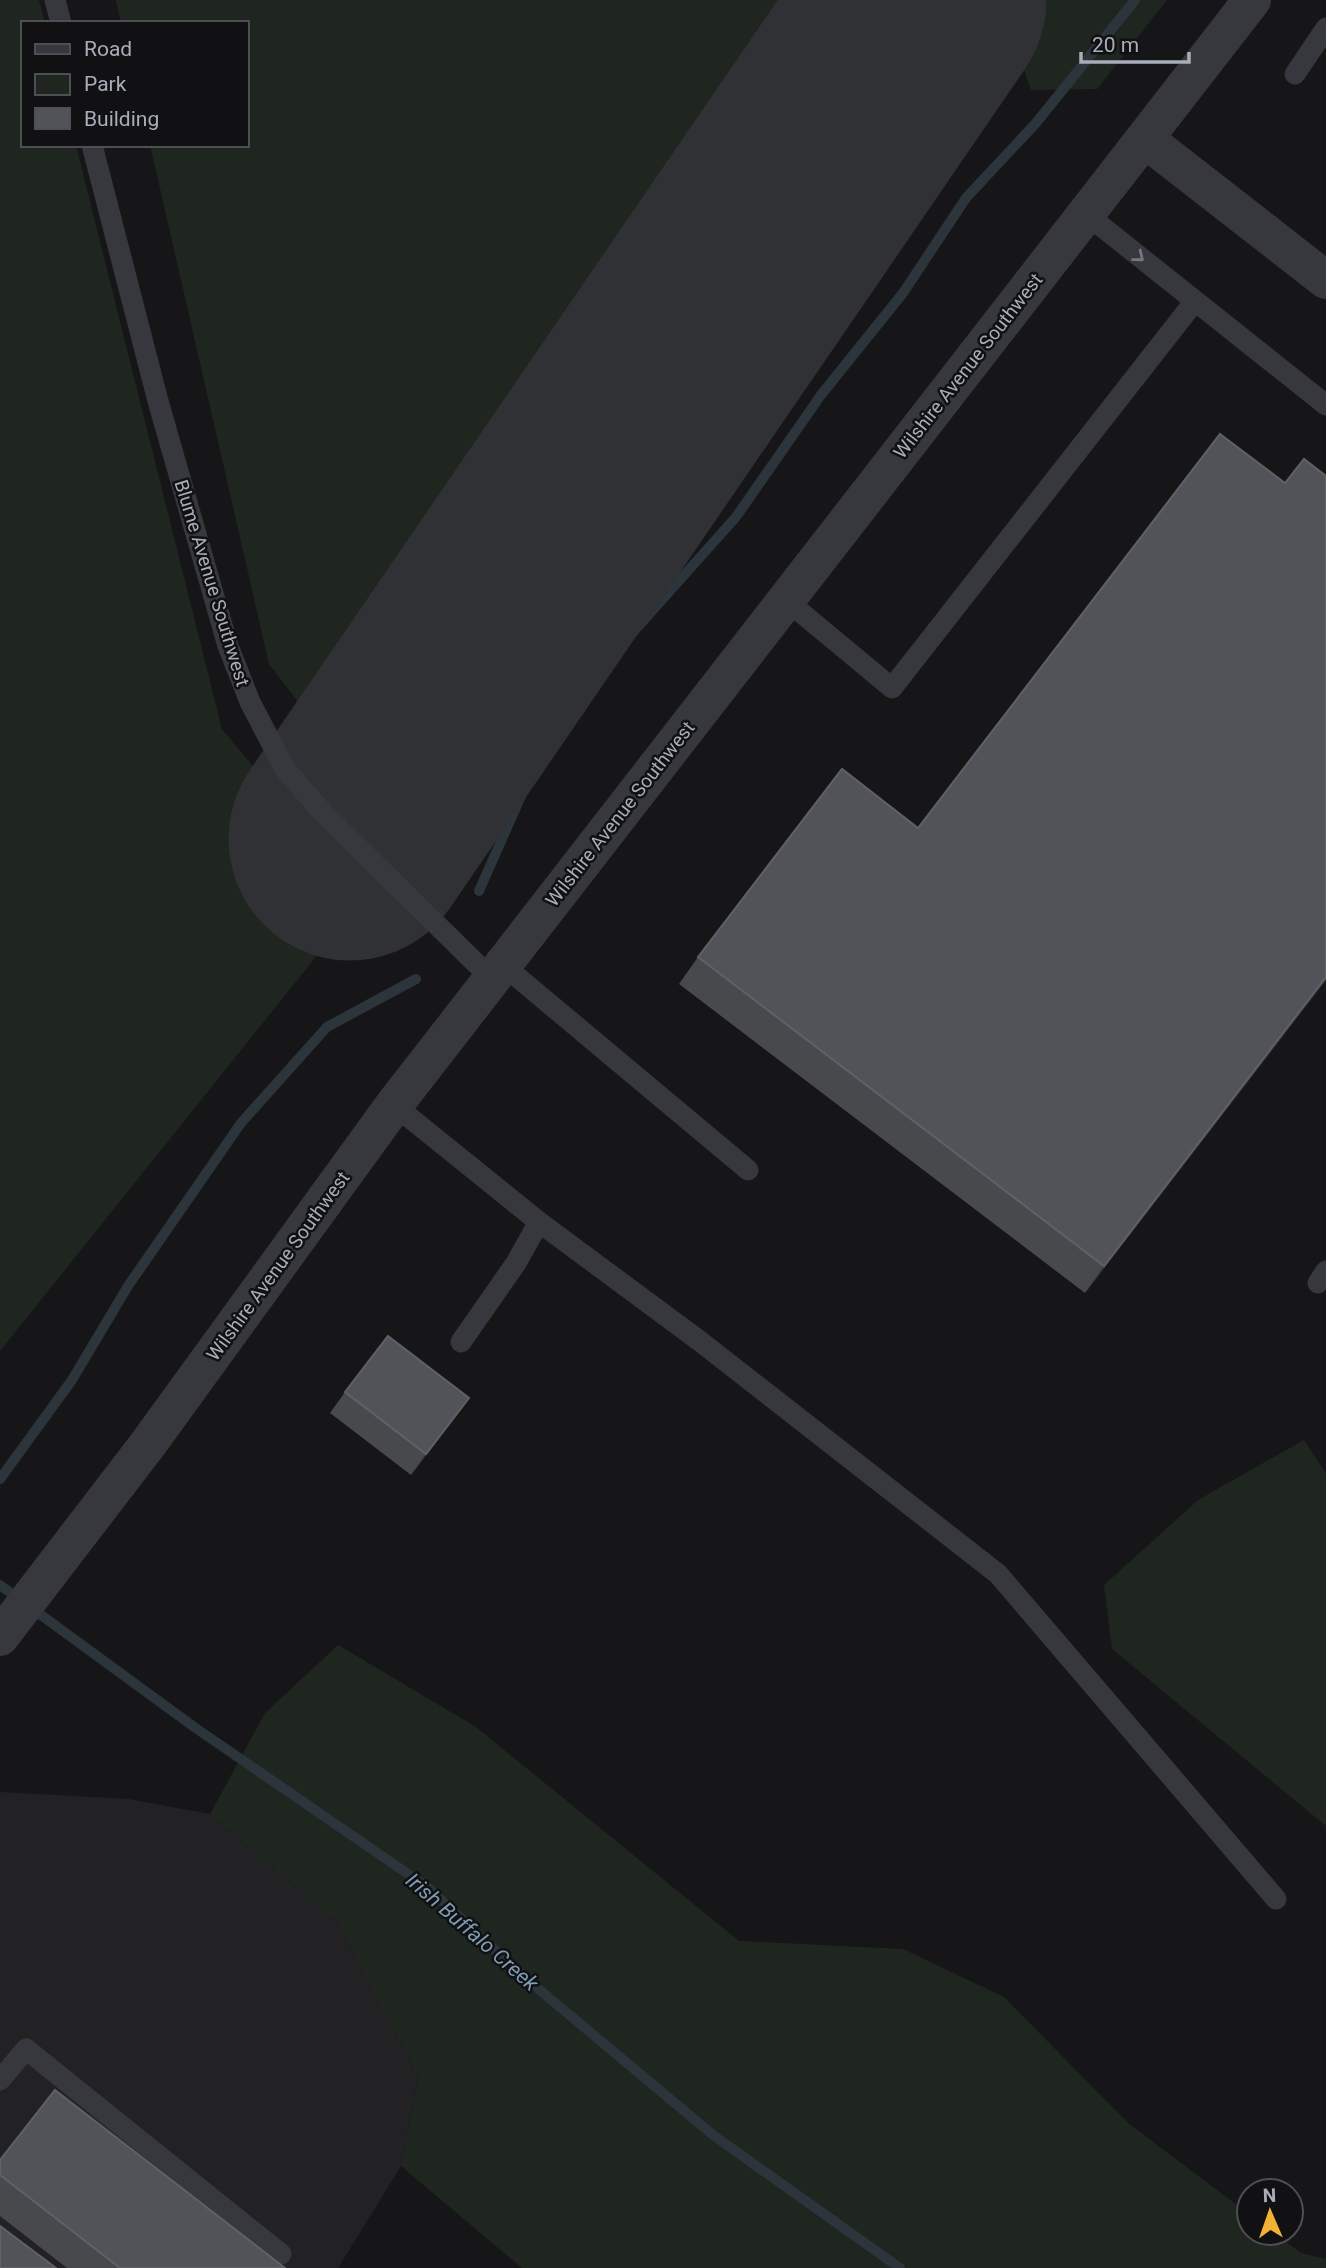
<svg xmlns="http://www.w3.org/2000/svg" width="1326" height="2268" font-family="Roboto,sans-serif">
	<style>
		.built { fill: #222225 }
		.green { fill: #1e261f }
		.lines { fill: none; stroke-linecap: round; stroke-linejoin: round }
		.stream { stroke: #2c353c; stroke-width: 10 }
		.runway { stroke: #303135; stroke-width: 243 }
		.service { stroke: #37383d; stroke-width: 21 }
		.minor { stroke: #37383d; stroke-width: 38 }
		.tertiary { stroke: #37383d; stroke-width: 38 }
		.wall { fill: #47494d }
		.shaded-wall { fill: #2f3033 }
		.building { fill: #525359; stroke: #5f6168; stroke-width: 2 }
		.oneway { stroke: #757881 }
		.labels { text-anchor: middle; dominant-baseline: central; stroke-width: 5; stroke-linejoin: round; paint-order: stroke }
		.street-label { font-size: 19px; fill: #a8adb8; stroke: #111113 }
		.water-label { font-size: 21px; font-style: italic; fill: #7f9bb3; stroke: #111113 }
	</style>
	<rect width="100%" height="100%" fill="#161618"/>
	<!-- built -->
	<path class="built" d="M0,1792l129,7 81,15 128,109 80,155 -17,88 -63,102h-338z"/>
	<!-- green -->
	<path class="green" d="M0,0h39l6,23h-22v122h53l146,584 141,169 -363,453z
		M116,0h734l-509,758 -72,-94 -119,-519h97v-122h-126z
		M1014,0h153l-70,89 -66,1 -16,-45z
		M1304,1440l22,33v353l-214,-177 -8,-64 94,-85z
		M338,1645l138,82 263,214 164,8 101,48 124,126 121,91v19h25l27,20 25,6v9h-804l-121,-102 17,-88 -80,-155 -128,-109 55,-101z"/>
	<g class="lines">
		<!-- stream -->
		<path class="stream" d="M479,891l57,-129 66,-95 134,-150 85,-122 82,-102 63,-95 70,-75 99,-123
			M0,1479l72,-99 56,-94 113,-163 86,-96 89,-48
			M0,1585l197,144 230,158 96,89 190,159 187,133"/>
		<!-- runway -->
		<path class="runway" d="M350,839l575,-839"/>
		<!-- service -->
		<path class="service" d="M55,0l6,23
			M1295,74l31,-46
			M92,145l66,256 70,245 22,56 35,67 39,45 168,165
			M1086,214l240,191
			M786,600l106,88 303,-387
			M503,965l245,205
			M394,1105l145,117 -23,41 -55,79
			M539,1222l162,120 297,232 278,325
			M1318,1283l8,-12
			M0,2080l26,-31 255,205"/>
		<!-- minor -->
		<path class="minor" d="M1145,139l181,141"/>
		<!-- tertiary -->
		<path class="tertiary" d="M0,1637l148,-193 246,-339 858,-1105"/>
	</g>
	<!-- wall -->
	<path class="wall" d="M1285,483l41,497 -241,313 -406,-309 19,-27 220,-129z
		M345,1392l124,6 -58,77 -81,-62z
		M0,2160l285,108h-218l-67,-52z"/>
	<!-- shaded-wall -->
	<path class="shaded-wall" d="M1326,977v3l-241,313 19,-27z
		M469,1398l-15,20 -43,57 15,-21z"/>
	<!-- building -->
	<path class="building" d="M1220,434l65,49 19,-24 22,17v501l-222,289 -406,-309 144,-188 76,59z
		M388,1336l81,62 -43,56 -81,-62z
		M55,2090l230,178h-165l-120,-93v-15z
		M0,2226l56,42h-56z"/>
	<!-- one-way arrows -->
	<defs><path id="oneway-chevron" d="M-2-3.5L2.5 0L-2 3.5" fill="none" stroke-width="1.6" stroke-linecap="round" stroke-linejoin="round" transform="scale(1.75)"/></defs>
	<use class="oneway" href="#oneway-chevron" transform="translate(1139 257) rotate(39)"/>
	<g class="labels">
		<!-- street labels -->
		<g class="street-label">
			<text transform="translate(968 366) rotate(-52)">Wilshire Avenue Southwest</text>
			<text transform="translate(212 583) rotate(73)">Blume Avenue Southwest</text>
			<text transform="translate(620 814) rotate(-52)">Wilshire Avenue Southwest</text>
			<text transform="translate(278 1266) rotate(-54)">Wilshire Avenue Southwest</text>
		</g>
		<!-- water labels -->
		<g class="water-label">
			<text transform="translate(472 1932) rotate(41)">Irish Buffalo Creek</text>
		</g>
	</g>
	<!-- legend -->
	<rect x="21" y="21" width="228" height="126" fill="#111113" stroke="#4d4f55" stroke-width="2"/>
	<rect x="35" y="44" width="35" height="10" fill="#37383d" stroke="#4d4f55" stroke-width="2"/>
	<text x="84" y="56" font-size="21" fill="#a8adb8">Road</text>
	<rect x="35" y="74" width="35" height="21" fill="#1e261f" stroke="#4d4f55" stroke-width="2"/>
	<text x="84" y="91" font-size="21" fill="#a8adb8">Park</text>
	<rect x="35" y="108" width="35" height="21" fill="#525359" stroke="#4d4f55" stroke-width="2"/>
	<text x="84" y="126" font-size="21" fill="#a8adb8">Building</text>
	<!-- north arrow -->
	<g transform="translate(1270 2212) rotate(358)"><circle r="33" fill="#111113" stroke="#4d4f55" stroke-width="2"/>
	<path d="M0-5L12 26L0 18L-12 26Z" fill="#f2b134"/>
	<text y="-10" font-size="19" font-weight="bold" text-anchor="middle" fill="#a8adb8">N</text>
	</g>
	<!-- scale -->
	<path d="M1081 52v10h108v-10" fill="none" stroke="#a8adb8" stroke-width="3.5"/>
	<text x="1092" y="52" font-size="21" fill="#a8adb8" stroke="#111113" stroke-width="5" paint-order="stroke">20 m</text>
</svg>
